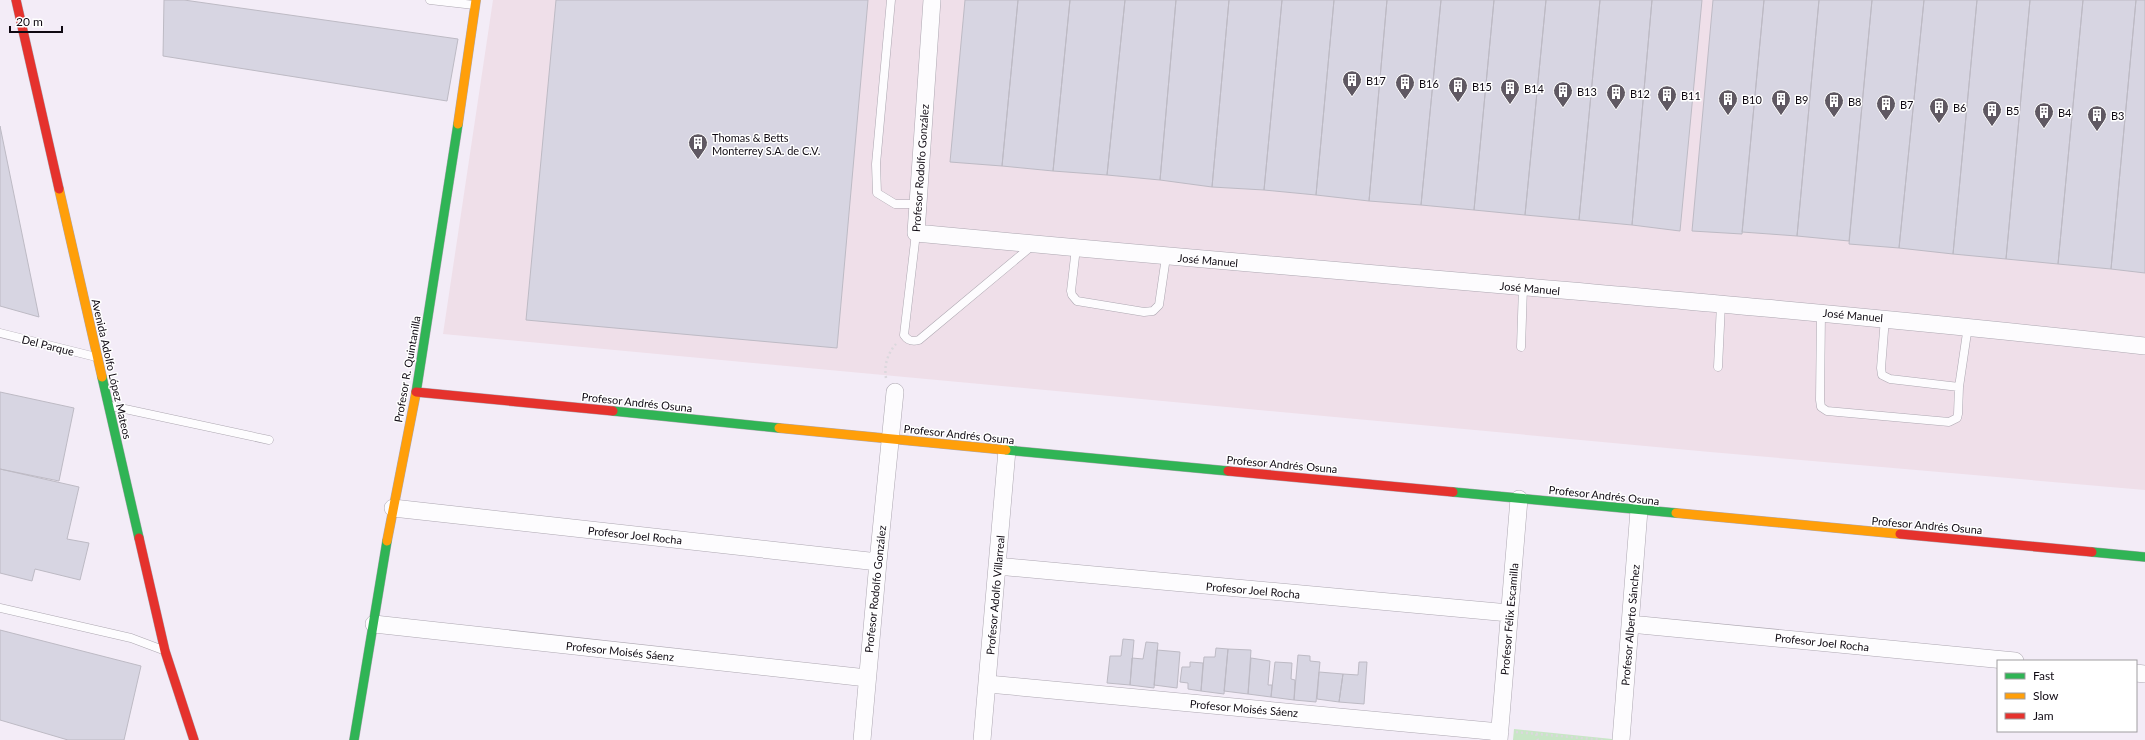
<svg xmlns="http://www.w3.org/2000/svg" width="2145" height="740" font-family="Lato,sans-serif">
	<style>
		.industrial { fill: #efdfe9 }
		.green { fill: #c8e6c6 }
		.building { fill: #d7d5e2; stroke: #bdbac4 }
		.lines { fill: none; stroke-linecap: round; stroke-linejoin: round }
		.lane-casing { stroke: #ada7b1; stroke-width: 9 }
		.street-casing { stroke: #ada7b1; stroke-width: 18 }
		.fast-casing { stroke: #ada7b1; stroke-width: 10 }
		.slow-casing { stroke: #ada7b1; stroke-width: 10 }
		.jam-casing { stroke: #ada7b1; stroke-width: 10 }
		.path { stroke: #dbd8dd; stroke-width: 2.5; stroke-dasharray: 2 3; stroke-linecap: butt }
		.lane { stroke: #fdfcfe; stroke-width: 8 }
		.street { stroke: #fdfcfe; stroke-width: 17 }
		.fast { stroke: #30b455; stroke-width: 9 }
		.slow { stroke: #ff9f0a; stroke-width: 9 }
		.jam { stroke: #e5322d; stroke-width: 9 }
		.labels { text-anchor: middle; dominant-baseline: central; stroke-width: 3; stroke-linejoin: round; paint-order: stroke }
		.poi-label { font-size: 11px; fill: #0f0912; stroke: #fff; text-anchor: start }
		.street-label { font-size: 11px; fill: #0f0912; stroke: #fff }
	</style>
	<rect width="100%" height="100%" fill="#f3ecf7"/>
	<!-- industrial -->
	<path class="industrial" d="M493,0h1652v490l-435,-38 -1267,-118z"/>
	<!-- green -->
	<path class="green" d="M1514,729l98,10v1h-99z"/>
	<!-- building -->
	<path class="building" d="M164,0h20l274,39 -11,62 -284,-45z
		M556,0h312l-31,348 -311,-28z
		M965,0h53l-16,166 -52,-4z
		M1018,0h52l-17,171 -51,-5z
		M1070,0h55l-18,175 -54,-4z
		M1125,0h51l-16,180 -53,-5z
		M1176,0h53l-17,187 -52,-7z
		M1229,0h53l-18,190 -52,-3z
		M1282,0h52l-18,195 -52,-5z
		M1334,0h53l-18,201 -53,-6z
		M1387,0h54l-20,205 -52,-4z
		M1441,0h53l-20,210 -53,-5z
		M1494,0h52l-21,215 -51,-5z
		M1546,0h54l-21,220 -54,-5z
		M1600,0h52l-20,225 -53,-5z
		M1652,0h50l-22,231 -48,-6z
		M1713,0h51l-22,234 -50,-3z
		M1764,0h55l-22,236 -55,-4z
		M1819,0h53l-23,241 -52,-5z
		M1872,0h52l-25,248 -50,-4z
		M1924,0h53l-24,254 -54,-6z
		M1977,0h53l-24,259 -53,-5z
		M2030,0h53l-25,264 -52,-5z
		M2083,0h53l-25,269 -53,-5z
		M2136,0h9v273l-34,-4z
		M0,126l39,191 -39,-11z
		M0,392l74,16 -15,73 -59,-12z
		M0,469l79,18 -12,52 22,4 -9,37 -45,-11 -3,12 -32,-8z
		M0,630l141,36 -17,74h-56l-68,-20z
		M1123,639l11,1 -4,45 -23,-2 3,-27h11z
		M1146,642l12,1 -4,45 -24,-3 2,-27 11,1z
		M1216,648l12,1 -4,45 -23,-3 3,-34h11z
		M1228,649l23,1 -3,44 -24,-3z
		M1157,650l23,2 -3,36 -23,-3z
		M1298,655l12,1v5l10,1 -4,40 -22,-2z
		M1251,658l19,3 -2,24h4l-1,12 -23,-3z
		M1190,662l13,1 -2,28 -13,-2v-6l-8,-1 2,-15h8z
		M1275,662l17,1 -1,16 4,1 -1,20 -23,-3z
		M1359,662h8l-3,42 -25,-2 4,-28 15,1z
		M1319,672l24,2 -4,28 -22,-3z"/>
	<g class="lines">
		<defs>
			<path id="lane" d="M430,0l44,5
				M891,0l-15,164 1,29 18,11h23
				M916,233l-12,102c4,6 8,7 15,5l114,-95
				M1076,248l-5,43 1,4 5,6 67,11 9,-1 6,-6 7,-48
				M1821,313l-1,87 1,7 6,4 122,11 8,-4 1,-4 1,-27 9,-61
				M1885,318l-4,50 1,7 8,4 69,8
				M0,333l96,24
				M1521,347l2,-60
				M1718,367l3,-63
				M111,406l158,34
				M0,608l131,30 32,12"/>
			<path id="street" d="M932,0l-16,233c409,39 820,68 1229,113
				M393,508l485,54
				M997,566l512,47
				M374,624l493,54
				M1630,624l385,37
				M2136,673l9,1
				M988,684l512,48
				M862,740l16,-178 17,-170
				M982,740l25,-290
				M1499,740l20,-241
				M1621,740l18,-230"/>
			<path id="fast" d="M102,377l37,161
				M416,393l42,-269
				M613,411l166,17
				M1006,450l222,21
				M1453,492l223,21
				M2092,552l53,5
				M354,740l33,-199"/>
			<path id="slow" d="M458,124l18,-124
				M59,189l43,188
				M779,428l227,22
				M1676,513l224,21
				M387,541l29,-148"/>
			<path id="jam" d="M16,0l43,189
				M416,392l197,19
				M1228,471l225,21
				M1900,534l192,18
				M139,538l26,113 29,89"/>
		</defs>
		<!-- lane casing -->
		<use href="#lane" class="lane-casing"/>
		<!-- street casing -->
		<use href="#street" class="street-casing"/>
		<!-- fast casing -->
		<use href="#fast" class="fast-casing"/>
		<!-- slow casing -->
		<use href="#slow" class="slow-casing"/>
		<!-- jam casing -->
		<use href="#jam" class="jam-casing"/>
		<!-- path -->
		<path class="path" d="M886,378c-2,-12 1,-24 10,-34
			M1516,732l87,8
			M1536,734l2,6"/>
		<!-- lane -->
		<use href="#lane" class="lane"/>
		<!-- street -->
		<use href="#street" class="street"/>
		<!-- fast -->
		<use href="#fast" class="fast"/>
		<!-- slow -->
		<use href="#slow" class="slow"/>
		<!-- jam -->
		<use href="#jam" class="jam"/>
	</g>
	<!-- icons -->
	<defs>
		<symbol id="building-pin" viewBox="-11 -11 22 30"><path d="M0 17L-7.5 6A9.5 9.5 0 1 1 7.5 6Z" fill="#5f5862" stroke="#fff"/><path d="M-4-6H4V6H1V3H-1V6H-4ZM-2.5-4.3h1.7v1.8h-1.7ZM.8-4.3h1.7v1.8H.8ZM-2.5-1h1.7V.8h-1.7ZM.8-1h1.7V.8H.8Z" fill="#fff"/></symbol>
	</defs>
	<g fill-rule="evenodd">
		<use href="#building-pin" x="1341" y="69" width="22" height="30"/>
		<use href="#building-pin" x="1394" y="72" width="22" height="30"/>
		<use href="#building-pin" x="1447" y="75" width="22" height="30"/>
		<use href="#building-pin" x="1499" y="77" width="22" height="30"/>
		<use href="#building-pin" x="1552" y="80" width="22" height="30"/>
		<use href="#building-pin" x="1605" y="82" width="22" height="30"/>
		<use href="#building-pin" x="1656" y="84" width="22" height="30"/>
		<use href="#building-pin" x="1717" y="88" width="22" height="30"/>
		<use href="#building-pin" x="1770" y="88" width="22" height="30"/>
		<use href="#building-pin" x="1823" y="90" width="22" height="30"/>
		<use href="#building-pin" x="1875" y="93" width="22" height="30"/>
		<use href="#building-pin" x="1928" y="96" width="22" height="30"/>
		<use href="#building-pin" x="1981" y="99" width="22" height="30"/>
		<use href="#building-pin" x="2033" y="101" width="22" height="30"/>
		<use href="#building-pin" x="2086" y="104" width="22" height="30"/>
		<use href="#building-pin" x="687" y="132" width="22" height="30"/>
	</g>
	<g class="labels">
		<!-- poi labels -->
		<g class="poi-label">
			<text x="1366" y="80">B17</text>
			<text x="1419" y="83">B16</text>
			<text x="1472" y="86">B15</text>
			<text x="1524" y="88">B14</text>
			<text x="1577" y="91">B13</text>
			<text x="1630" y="93">B12</text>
			<text x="1681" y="95">B11</text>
			<text x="1742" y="99">B10</text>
			<text x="1795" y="99">B9</text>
			<text x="1848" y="101">B8</text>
			<text x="1900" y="104">B7</text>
			<text x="1953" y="107">B6</text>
			<text x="2006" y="110">B5</text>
			<text x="2058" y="112">B4</text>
			<text x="2111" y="115">B3</text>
			<text x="712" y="137">Thomas &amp; Betts<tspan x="712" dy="13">Monterrey S.A. de C.V.</tspan></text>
		</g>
		<!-- street labels -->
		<g class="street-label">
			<text transform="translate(920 168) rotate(-86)">Profesor Rodolfo González</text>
			<text transform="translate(1208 260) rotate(5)">José Manuel</text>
			<text transform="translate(1530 288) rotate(5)">José Manuel</text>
			<text transform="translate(1853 315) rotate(5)">José Manuel</text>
			<text transform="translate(48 345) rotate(14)">Del Parque</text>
			<text transform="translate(112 369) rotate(77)">Avenida Adolfo López Mateos</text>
			<text transform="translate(407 369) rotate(-80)">Profesor R. Quintanilla</text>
			<text transform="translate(637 402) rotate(6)">Profesor Andrés Osuna</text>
			<text transform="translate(959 434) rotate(6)">Profesor Andrés Osuna</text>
			<text transform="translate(1282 464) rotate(5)">Profesor Andrés Osuna</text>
			<text transform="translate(1604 495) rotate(6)">Profesor Andrés Osuna</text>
			<text transform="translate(1927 525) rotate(5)">Profesor Andrés Osuna</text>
			<text transform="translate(635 535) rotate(6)">Profesor Joel Rocha</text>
			<text transform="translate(875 589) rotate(-84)">Profesor Rodolfo González</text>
			<text transform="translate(1253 590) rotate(5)">Profesor Joel Rocha</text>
			<text transform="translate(995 595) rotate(-85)">Profesor Adolfo Villarreal</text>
			<text transform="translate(1509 619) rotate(-85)">Profesor Félix Escamilla</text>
			<text transform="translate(1630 625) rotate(-85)">Profesor Alberto Sánchez</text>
			<text transform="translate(1822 642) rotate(6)">Profesor Joel Rocha</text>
			<text transform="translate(620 651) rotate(6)">Profesor Moisés Sáenz</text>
			<text transform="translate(1244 708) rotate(5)">Profesor Moisés Sáenz</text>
		</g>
	</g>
	<!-- legend -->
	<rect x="1997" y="660" width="140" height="72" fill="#ffffff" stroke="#9f9da0"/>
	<rect x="2005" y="673" width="20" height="6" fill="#30b455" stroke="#9f9da0"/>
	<text x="2033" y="680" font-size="12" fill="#0f0912">Fast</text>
	<rect x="2005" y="693" width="20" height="6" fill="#ff9f0a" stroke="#9f9da0"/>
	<text x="2033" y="700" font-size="12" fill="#0f0912">Slow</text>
	<rect x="2005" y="713" width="20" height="6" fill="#e5322d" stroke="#9f9da0"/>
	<text x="2033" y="720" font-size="12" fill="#0f0912">Jam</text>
	<!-- scale -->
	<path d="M10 26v6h52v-6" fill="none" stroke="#0f0912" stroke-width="2"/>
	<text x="16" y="26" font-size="12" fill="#0f0912" stroke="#ffffff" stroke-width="3" paint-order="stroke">20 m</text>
</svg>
